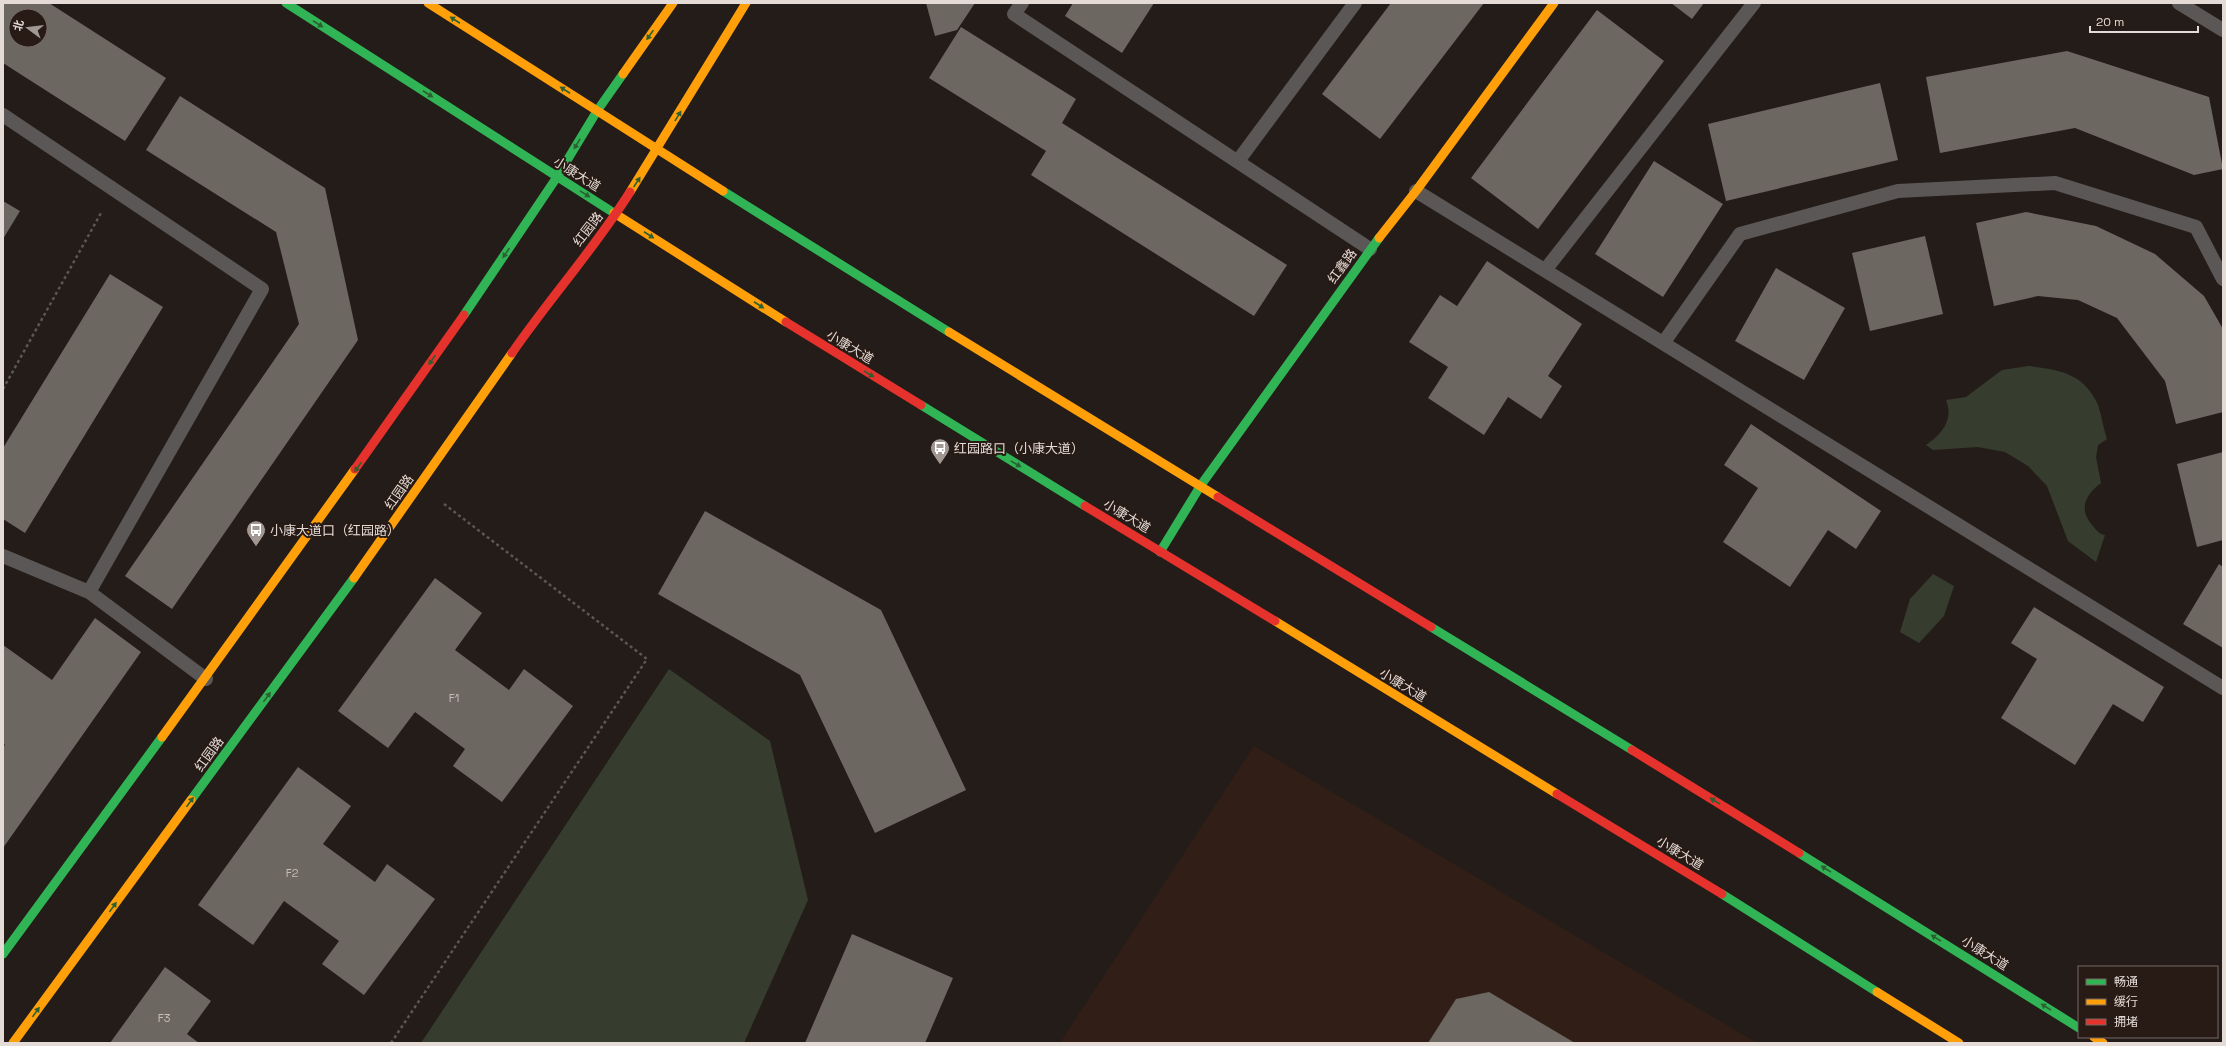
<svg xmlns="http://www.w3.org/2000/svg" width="2226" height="1046" font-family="'Space Grotesk','Noto Sans SC',sans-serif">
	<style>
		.built { fill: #311f17 }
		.green { fill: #373d2e }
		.building { fill: #6d6762; fill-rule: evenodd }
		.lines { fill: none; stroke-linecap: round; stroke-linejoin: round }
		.path { stroke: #5b5754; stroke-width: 2.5; stroke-dasharray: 3 3; stroke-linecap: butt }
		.lane { stroke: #5a5756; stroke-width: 14 }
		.fast { stroke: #30b455; stroke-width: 9 }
		.slow { stroke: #ff9f0a; stroke-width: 9 }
		.jam { stroke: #e5322d; stroke-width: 9 }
		.oneway { fill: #2c5f31 }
		.labels { text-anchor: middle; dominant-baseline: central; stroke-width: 4; stroke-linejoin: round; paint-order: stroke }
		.number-label { font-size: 11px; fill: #c7beb9 }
		.street-label { font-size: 13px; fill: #e5dbd6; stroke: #281a14 }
		.poi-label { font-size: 13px; fill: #e5dbd6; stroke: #281a14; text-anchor: start }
	</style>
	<rect width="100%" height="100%" fill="#241c18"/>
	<!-- built -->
	<path class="built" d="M1254,746l503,297h-697z"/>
	<!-- green -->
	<path class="green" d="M2029,366c31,4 55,7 69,39 4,11 5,23 9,34l-9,6 -2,12 5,26c-16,12 -23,27 -8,43 4,5 6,8 12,9l-9,27 -28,-21 -21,-55 -19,-20 -23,-14 -27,-5 -45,3 -7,-5c16,-11 28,-25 20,-45l20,-3 36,-27z
		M1933,574l21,12 -10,30 -25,27 -19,-11 10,-33z
		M669,669l101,72 38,159 -64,143h-323z"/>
	<!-- building -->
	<path class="building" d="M3,3h46l117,75 -41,63 -122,-78zM16,16h24v24h-24z
		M926,3h49l-18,27 -22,6z
		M1073,3h81l-32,50 -57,-37z
		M1391,3h93l-104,136 -58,-45z
		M1671,3h33l-12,16z
		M1597,10l67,51 -126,168 -67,-51z
		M961,27l115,72 -14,24 225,142 -33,51 -223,-141 15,-24 -117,-73z
		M2067,51l142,46 14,72 -29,6 -119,-47 -135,25 -14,-76z
		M1880,83l18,77 -172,41 -18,-77z
		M180,96l145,92 33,152 -186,269 -47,-33 174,-252 -23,-92 -130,-82z
		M1654,161l69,43 -60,93 -68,-43z
		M3,201l17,10 -17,28z
		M2026,212l70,14 59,28 49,42 19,33v83l-47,12 -11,-43 -48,-63 -39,-18 -40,-4 -44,10 -18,-83z
		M1925,236l18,78 -73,17 -18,-78z
		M1487,261l95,63 -34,52 14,10 -21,33 -33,-22 -24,38 -56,-37 20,-31 -39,-25 31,-47 17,11z
		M1776,268l69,40 -41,72 -69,-39z
		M110,274l53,33 -138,226 -22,-14v-71z
		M1751,424l130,87 -25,38 -28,-19 -38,57 -67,-45 35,-54 -34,-23z
		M2223,452v88l-26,7 -20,-83z
		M705,511l176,99 85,180 -91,43 -75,-158 -142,-81z
		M2219,564l4,3v81l-40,-24z
		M435,578l47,35 -27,37 54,40 15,-21 49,37 -71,96 -49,-36 12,-17 -50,-37 -27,36 -50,-37z
		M2034,607l130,80 -21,35 -30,-18 -38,61 -74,-47 36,-59 -26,-16z
		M95,618l46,34 -138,196v-101l2,-2 -2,-2v-98l49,35z
		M298,767l53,39 -28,38 52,38 12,-18 48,35 -71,96 -42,-31 17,-23 -55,-40 -31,44 -55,-40z
		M852,934l101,44 -28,65h-120z
		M165,967l46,34 -24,33 12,9h-89z
		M1489,992l86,51h-147l28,-44z"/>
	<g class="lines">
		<!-- path -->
		<path class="path" d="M3,389l98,-176
			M391,1043l256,-384 -203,-155"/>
		<!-- lane -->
		<path class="lane" d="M1022,3l-8,11 356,235
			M2179,3l44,27
			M3,115l259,174 -173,303
			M1238,161l117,-158
			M1416,191l807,497
			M1546,269l208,-266
			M1664,342l76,-108 158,-43 157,-8 141,44 27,52
			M3,556l86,36 117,87"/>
		<!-- fast -->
		<path class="fast" d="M286,3l328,210
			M723,191l226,141
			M464,315l93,-138 40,-66 26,-37
			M921,405l164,101
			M1160,552l41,-67 178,-247
			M1431,627l201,123
			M191,800l163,-222
			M1799,853l280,175
			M1722,894l155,98
			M3,954l159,-217"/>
		<!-- slow -->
		<path class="slow" d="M428,3l295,188
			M623,74l50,-71
			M630,192l116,-189
			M614,213l172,109
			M1379,238l37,-47 138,-188
			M949,332l269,165
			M354,578l158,-225
			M1275,621l282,173
			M162,737l193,-268
			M1877,992l82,51
			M2094,1037l9,6
			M13,1043l178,-243"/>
		<!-- jam -->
		<path class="jam" d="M786,322l135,83
			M512,353c38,-55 83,-105 118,-161
			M355,469l109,-154
			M1218,497l213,130
			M1085,506l190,115
			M1632,750l167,103
			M1557,794l165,100"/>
	</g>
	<!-- one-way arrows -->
	<defs><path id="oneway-solid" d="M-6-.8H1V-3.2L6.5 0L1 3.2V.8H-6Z"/></defs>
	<g class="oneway">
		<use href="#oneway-solid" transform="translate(455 20) rotate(-147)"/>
		<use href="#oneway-solid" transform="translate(318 24) rotate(33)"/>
		<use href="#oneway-solid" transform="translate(650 35) rotate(125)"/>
		<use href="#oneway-solid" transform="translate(565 90) rotate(-147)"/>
		<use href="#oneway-solid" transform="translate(428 94) rotate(33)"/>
		<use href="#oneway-solid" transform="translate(678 116) rotate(-59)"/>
		<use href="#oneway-solid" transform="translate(577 144) rotate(121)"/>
		<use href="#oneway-solid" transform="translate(637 182) rotate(-57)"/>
		<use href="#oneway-solid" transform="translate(585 194) rotate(32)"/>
		<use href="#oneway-solid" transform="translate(649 235) rotate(33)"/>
		<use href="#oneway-solid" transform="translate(506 253) rotate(124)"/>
		<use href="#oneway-solid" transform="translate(759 305) rotate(33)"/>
		<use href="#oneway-solid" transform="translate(432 360) rotate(125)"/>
		<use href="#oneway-solid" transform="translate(869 374) rotate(31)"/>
		<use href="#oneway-solid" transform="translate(1016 464) rotate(31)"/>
		<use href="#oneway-solid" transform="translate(358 467) rotate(125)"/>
		<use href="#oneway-solid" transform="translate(267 697) rotate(-54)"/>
		<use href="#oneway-solid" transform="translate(1715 801) rotate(-148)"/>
		<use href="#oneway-solid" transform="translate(190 802) rotate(-54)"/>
		<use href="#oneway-solid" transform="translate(1826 869) rotate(-148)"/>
		<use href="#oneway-solid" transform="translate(113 907) rotate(-54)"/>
		<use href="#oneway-solid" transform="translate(1936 938) rotate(-148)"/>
		<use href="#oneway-solid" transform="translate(2046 1007) rotate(-148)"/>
		<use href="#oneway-solid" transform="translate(36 1012) rotate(-54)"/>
	</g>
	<!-- icons -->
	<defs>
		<symbol id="bus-pin" viewBox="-11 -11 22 30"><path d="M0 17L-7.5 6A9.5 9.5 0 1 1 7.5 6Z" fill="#a19894" stroke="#281a14"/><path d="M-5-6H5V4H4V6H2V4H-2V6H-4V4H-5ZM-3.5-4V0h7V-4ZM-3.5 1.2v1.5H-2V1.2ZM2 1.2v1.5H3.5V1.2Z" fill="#fff"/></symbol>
	</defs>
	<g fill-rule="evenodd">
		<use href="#bus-pin" x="929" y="437" width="22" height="30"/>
		<use href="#bus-pin" x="245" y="519" width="22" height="30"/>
	</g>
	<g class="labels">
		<!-- number labels -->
		<g class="number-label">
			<text x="454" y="698">F1</text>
			<text x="292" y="873">F2</text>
			<text x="164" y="1018">F3</text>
		</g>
		<!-- street labels -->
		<g class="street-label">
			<text transform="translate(577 174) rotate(32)">小康大道</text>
			<text transform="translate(588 229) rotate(-52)">红园路</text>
			<text transform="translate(1342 266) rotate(-54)">红鑫路</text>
			<text transform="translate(850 347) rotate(31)">小康大道</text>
			<text transform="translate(399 492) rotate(-55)">红园路</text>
			<text transform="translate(1127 516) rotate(31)">小康大道</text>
			<text transform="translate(1403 685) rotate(31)">小康大道</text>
			<text transform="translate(209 754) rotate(-54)">红园路</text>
			<text transform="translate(1680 853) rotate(31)">小康大道</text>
			<text transform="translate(1985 953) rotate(32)">小康大道</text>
		</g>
		<!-- poi labels -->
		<g class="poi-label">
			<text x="954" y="448">红园路口（小康大道）</text>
			<text x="270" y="530">小康大道口（红园路）</text>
		</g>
	</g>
	<!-- border -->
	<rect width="2226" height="1046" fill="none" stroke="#e5dbd6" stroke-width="8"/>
	<!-- legend -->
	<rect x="2078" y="966" width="140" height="72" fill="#281a14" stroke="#746762"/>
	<rect x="2086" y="979" width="20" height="6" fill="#30b455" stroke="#746762"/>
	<text x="2114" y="986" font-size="12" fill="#e5dbd6">畅通</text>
	<rect x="2086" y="999" width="20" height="6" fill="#ff9f0a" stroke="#746762"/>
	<text x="2114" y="1006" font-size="12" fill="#e5dbd6">缓行</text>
	<rect x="2086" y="1019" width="20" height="6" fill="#e5322d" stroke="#746762"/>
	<text x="2114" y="1026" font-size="12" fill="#e5dbd6">拥堵</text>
	<!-- north arrow -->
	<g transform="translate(28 28) rotate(285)"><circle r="19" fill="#281a14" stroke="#746762"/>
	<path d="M0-3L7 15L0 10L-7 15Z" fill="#a19894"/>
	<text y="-6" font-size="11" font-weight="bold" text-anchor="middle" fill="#e5dbd6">北</text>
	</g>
	<!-- scale -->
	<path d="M2090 26v6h108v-6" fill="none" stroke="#e5dbd6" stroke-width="2"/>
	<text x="2096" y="26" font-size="12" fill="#e5dbd6" stroke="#281a14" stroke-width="3" paint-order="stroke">20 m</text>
</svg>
